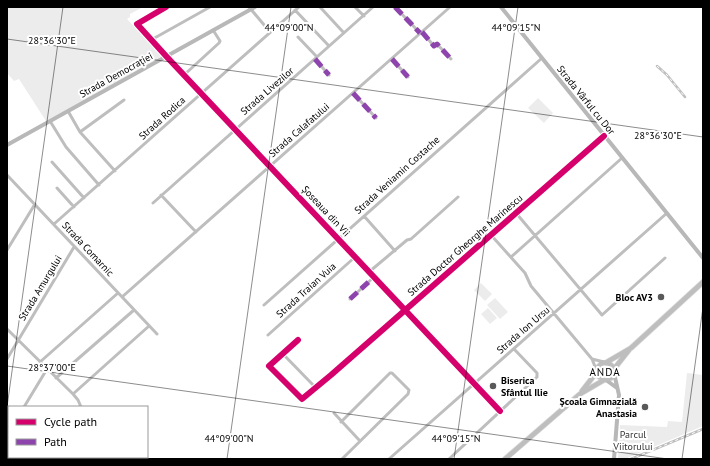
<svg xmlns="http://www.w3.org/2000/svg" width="710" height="466" font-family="'PT Sans',sans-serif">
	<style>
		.green { fill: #ececec }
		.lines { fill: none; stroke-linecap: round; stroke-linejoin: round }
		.primary-casing { stroke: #dbdbdb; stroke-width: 6 }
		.street { stroke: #bebebe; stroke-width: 3 }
		.secondary { stroke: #b8b8b8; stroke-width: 4 }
		.primary { stroke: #bebebe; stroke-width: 4.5 }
		.rail-casing { stroke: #bebebe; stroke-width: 2.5 }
		.rail { stroke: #fff; stroke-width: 1; stroke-dasharray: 3; stroke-linecap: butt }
		.quiet { stroke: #8e44ad; stroke-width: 5; stroke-dasharray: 10 5; stroke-linecap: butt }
		.cycleway-casing { stroke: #fff; stroke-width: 8 }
		.cycleway { stroke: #d6006c; stroke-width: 6 }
		.ticks { fill: none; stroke: #000; stroke-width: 1; stroke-opacity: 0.45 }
		.poi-dot { fill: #595959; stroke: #fff; stroke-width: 1.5 }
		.labels { text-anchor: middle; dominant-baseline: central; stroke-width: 4; stroke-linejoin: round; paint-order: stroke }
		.street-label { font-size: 10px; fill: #000; stroke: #fff }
		.poi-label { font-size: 10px; font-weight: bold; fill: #000; stroke: #fff; text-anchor: end }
		.park-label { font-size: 10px; fill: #333; stroke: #fff }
		.neighbourhood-label { font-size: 11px; letter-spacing: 1px; fill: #000; stroke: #fff }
		.ticks-label { font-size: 10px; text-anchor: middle; fill: #000; stroke: #fff; stroke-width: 4; stroke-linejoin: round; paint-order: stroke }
	</style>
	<rect width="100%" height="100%" fill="#fff"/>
	<!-- green -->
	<path class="green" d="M7,7h136l-13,7v3l-3,2 35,37 -82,47 -34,18 -27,-42 -5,2 -7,-8z
		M538,98l15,15 -9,10 -16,-15z
		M481,283l11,11 -7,7 -11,-11z
		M495,298l13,14 -8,7 -13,-14z
		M488,308l9,10 -7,6 -9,-10z
		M687,373l16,2v51l-78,33h-7l2,-34 47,2 1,-6 14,1z"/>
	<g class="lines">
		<defs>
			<path id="primary" d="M607,362l24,-14 72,-66
				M614,369l15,-19
				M582,391l14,-18
				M505,459l75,-65 24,-14 7,-2c6,-8 1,-17 -9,-15l-6,6 2,7 6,4"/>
		</defs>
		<!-- primary casing -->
		<use href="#primary" class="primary-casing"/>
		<!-- street -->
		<path class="street" d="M249,7l21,25
			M320,7l24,26
			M355,7l9,9
			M395,7l25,26
			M295,10l34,36
			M422,32l12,14 3,-2 14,15
			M298,37l19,20
			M151,40l59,-33
			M166,56l-29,-32 29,-17
			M315,59l14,16
			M392,59l16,18
			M184,75l35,-32 1,-2 -7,-11
			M353,93l23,25
			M68,111l12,21 35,39
			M50,121l16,26 33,38
			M80,132l44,-32
			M52,162l32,36
			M7,175l150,159
			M57,188l17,19
			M161,195l35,37
			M153,203l220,-196
			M516,213l86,102 63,-57
			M364,216l31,35
			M54,224l245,-217
			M491,235l34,38 6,13 61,73 4,10
			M7,250l28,-46
			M511,257l111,-99
			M369,272l38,-32 4,-1 47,-42
			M122,297l328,-290
			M350,299l24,-22
			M264,305l278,-247
			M7,329l66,65 5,6 3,7
			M268,335l87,-78
			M298,340l-29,26 33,33 29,-24 273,-239
			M283,354l33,34
			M7,359l67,-112
			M592,359l12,3
			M40,362l78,-69
			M56,378l78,-68
			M73,394l76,-68
			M24,407l23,-38
			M334,413l26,28
			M341,422l49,-49h2l17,17 -1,4 -66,65
			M7,436l2,-3
			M7,439l2,2
			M30,457l3,2
			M122,459l1,-2
			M389,459l278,-246
			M449,459l88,-82v-4l-23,-24"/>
		<!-- secondary -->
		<path class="secondary" d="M501,7l202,251
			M166,56l334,355
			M7,145l248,-138
			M606,380l11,8
			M614,459l5,-64 -5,-22"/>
		<!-- primary -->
		<use href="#primary" class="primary"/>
		<defs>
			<path id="rail" d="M657,66l10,9 18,22
				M631,459l72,-30"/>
		</defs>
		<!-- rail casing -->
		<use href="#rail" class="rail-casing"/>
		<!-- rail -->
		<use href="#rail" class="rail"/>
		<!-- quiet -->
		<path class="quiet" d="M395,7l25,26
			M422,32l12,14 3,-2 14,15
			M315,59l14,16
			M392,59l16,18
			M353,93l23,25
			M350,299l24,-22"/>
		<defs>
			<path id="cycleway" d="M166,7l-29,17 29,32 334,355
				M298,340l-29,26 33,33 29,-24 273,-239"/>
		</defs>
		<!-- cycleway casing -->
		<use href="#cycleway" class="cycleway-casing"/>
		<!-- cycleway -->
		<use href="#cycleway" class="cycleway"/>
	</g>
	<!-- ticks -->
	<path class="ticks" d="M7,39l696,98M7,366l661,93M7,407l56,-400M227,459l64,-452M454,459l64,-452M682,459l21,-152"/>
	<!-- markers -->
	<g class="poi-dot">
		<circle cx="661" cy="297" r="4"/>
		<circle cx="493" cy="386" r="4"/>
		<circle cx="645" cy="407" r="4"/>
	</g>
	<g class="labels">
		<!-- street labels -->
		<g class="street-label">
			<text transform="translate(116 75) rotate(-29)">Strada Democrației</text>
			<text transform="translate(267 91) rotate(-41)">Strada Livezilor</text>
			<text transform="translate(586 100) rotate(51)">Strada Vârful cu Dor</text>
			<text transform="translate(162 118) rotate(-42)">Strada Rodica</text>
			<text transform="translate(299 130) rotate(-41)">Strada Calafatului</text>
			<text transform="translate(397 175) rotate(-42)">Strada Veniamin Costache</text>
			<text transform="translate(326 211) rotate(47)">Șoseaua din Vii</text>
			<text transform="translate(465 245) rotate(-41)">Strada Doctor Gheorghe Marinescu</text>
			<text transform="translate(88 249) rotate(47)">Strada Comarnic</text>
			<text transform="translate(40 288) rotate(-59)">Strada Amurgului</text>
			<text transform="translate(306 290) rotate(-42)">Strada Traian Vuia</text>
			<text transform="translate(523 330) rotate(-41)">Strada Ion Ursu</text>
		</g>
		<!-- poi labels -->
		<g class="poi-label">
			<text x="653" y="297">Bloc AV3</text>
			<text x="501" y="380" text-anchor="start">Biserica<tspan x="501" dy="12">Sfântul Ilie</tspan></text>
			<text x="637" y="401">Școala Gimnazială<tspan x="637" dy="12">Anastasia</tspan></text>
		</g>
		<!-- park labels -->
		<g class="park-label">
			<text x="633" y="434">Parcul<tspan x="633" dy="12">Viitorului</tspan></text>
		</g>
		<!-- neighbourhood labels -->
		<g class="neighbourhood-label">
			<text x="605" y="372">ANDA</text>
		</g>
	</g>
	<g class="ticks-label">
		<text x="289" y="31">44°09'00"N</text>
		<text x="516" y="31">44°09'15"N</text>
		<text x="52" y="44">28°36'30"E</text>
		<text x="658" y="139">28°36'30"E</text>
		<text x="52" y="371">28°37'00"E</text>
		<text x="229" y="442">44°09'00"N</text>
		<text x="456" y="442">44°09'15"N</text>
	</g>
	<!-- border -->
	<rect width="710" height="466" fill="none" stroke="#000000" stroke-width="16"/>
	<!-- legend -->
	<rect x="8" y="406" width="140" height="52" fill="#ffffff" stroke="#999999"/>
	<rect x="16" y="419" width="20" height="6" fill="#d6006c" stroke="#999999"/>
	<text x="44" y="426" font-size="12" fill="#000000">Cycle path</text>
	<rect x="16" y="439" width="20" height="6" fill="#8e44ad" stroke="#999999"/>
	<text x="44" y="446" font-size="12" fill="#000000">Path</text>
</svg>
